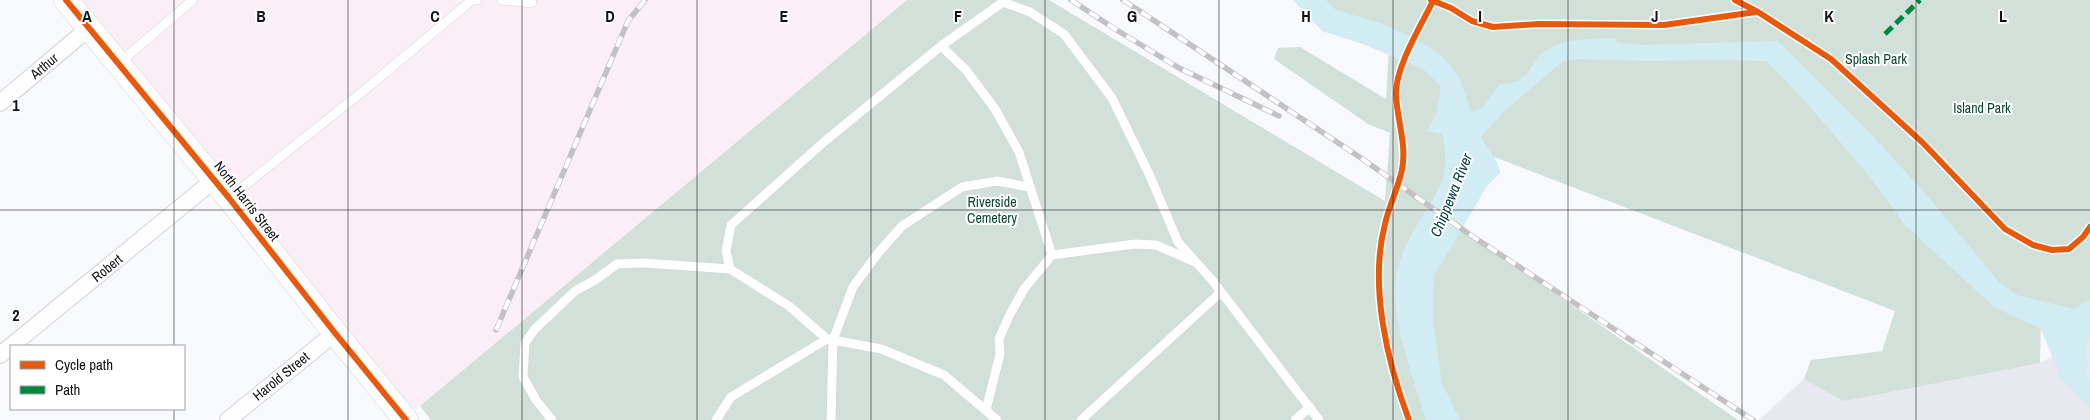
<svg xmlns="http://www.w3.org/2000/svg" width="2090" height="420" font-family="'Archivo Narrow',sans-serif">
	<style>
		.built { fill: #e7e8f0 }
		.industrial { fill: #fbeff7 }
		.green { fill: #d2e0da }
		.water { fill: #d2ecf3 }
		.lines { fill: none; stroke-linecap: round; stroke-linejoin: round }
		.lane-casing { stroke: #d2d3d5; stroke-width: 10 }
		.street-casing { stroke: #d2d3d5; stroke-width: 18 }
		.secondary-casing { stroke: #d2d3d5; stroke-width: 25 }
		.lane { stroke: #fefeff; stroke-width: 9 }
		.street { stroke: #fefeff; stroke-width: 16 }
		.secondary { stroke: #fefeff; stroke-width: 24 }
		.rail-casing { stroke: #c2c2c2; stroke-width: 5.5 }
		.rail { stroke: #fff; stroke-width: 4; stroke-dasharray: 11; stroke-linecap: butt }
		.quiet { stroke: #00873e; stroke-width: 5; stroke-dasharray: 10 5; stroke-linecap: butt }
		.cycleway-casing { stroke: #fff; stroke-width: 9 }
		.cycleway { stroke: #e8590c; stroke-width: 6 }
		.grid { fill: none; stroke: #121314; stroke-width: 1; stroke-opacity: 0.55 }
		.labels { text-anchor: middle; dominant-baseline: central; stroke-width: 4; stroke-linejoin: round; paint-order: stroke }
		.park-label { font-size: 14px; fill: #0d4731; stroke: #fff }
		.street-label { font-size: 14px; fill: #121314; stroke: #fff }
		.water-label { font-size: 15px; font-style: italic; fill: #003a43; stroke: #fff }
		.grid-label { font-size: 16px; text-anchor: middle; font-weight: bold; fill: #121314; stroke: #fff; stroke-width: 4; stroke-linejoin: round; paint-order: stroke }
	</style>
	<rect width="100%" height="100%" fill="#f8f9fc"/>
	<!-- built -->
	<path class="built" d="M2090,336v84h-331l45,-41 40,21 196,-37z"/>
	<!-- industrial -->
	<path class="industrial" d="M61,0h846l-487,406 -18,9z"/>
	<!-- green -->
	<path class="green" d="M907,0h142l336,201 5,-68 -22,-9 -94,-65 4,-11 22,-1 86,52 3,-51 -85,-48h786v316l-49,1 -1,46 -196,38 -40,-22 7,-19 71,-9 13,-40 -424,-163 -27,69 294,203h-1307l-11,-14z"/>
	<!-- water -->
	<path class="water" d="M1293,0h33l10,10 44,13 30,13 30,18 20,24 11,34 11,-4 18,-24c34,1 27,-24 50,-36 19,-10 43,-9 65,-10l2,4 25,3 136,-4 93,93 59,65 69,83 18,13 57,14 16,-10v40l-5,11 3,13 -2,8 4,10v27l-29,-30 -20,-49 -47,-22 -90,-83 -36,-50 -65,-75 -36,-38 -57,-1 -63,1 -70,-2 -14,2 -54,46 -28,29c5,14 18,22 19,37l-13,13 -53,90 -1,45 9,62 18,37h-34c-13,-44 -41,-112 -27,-156 8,-28 28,-52 41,-78 7,-14 6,-38 2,-52l-15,-3 10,-18 4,-27 -18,-17 -60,-25 -41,-13z"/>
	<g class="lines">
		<defs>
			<path id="lane" d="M502,0l30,3
				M941,46l25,24 29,39 24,43 33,103
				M119,63l74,-63
				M229,198l138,-110 105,-88h5
				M986,410l14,-56 -1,-15 10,-23 15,-27 28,-34 83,-11 21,1 39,17
				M552,420l-16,-20 -13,-23 2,-34 10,-14 40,-38 20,-11 22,-16 28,-1 85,6
				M716,420l15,-23 96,-58
				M831,420l2,-80 20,-53 25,-34 24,-27 60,-39 35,-6 32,6
				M997,420l-53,-45 -63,-26 -54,-10 -38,-33 -59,-37 -4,-18 5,-26 94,-84 116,-95 62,-44 27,10 34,22 48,64 38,78 28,66 34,38 107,140
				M1081,420l140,-128
				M1295,420l15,-13"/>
			<path id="street" d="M0,103l89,-75
				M0,355l214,-175
				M228,420l107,-87"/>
			<path id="secondary" d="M66,0l163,198 106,135 71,87"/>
		</defs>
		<!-- lane casing -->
		<use href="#lane" class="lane-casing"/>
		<!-- street casing -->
		<use href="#street" class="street-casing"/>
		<!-- secondary casing -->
		<use href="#secondary" class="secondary-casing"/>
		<!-- lane -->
		<use href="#lane" class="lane"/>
		<!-- street -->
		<use href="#street" class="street"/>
		<!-- secondary -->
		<use href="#secondary" class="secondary"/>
		<defs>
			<path id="rail" d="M1071,0l44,29 64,39 100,48
				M1123,0l238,158 108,76 284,186
				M496,330l132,-309 17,-21"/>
		</defs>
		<!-- rail casing -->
		<use href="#rail" class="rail-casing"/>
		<!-- rail -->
		<use href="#rail" class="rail"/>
		<!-- quiet -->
		<path class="quiet" d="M1885,34l35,-34"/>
		<defs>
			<path id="cycleway" d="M66,0l163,198 106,135 71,87
				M1431,0l20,8 21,13 21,6 46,-3 125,1 92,-13
				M1735,0l23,12 73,47 91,83 83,87 28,16 19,5 17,-1 14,-12 7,-10
				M1409,420c-22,-58 -40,-135 -24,-196 4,-18 13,-36 17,-54 5,-26 -5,-50 -6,-75 -1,-28 25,-69 37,-94"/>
		</defs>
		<!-- cycleway casing -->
		<use href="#cycleway" class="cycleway-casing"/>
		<!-- cycleway -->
		<use href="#cycleway" class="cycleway"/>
	</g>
	<!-- grid -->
	<path class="grid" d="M174,0v346M348,0v420M522,0v420M697,0v420M871,0v420M1045,0v420M1219,0v420M1393,0v420M1568,0v420M1742,0v420M1916,0v420M0,210h2090M174,409v11"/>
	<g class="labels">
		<!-- park labels -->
		<g class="park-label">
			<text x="1876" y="59">Splash Park</text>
			<text x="1982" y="108">Island Park</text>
			<text x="992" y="202">Riverside<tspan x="992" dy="16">Cemetery</tspan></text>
		</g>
		<!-- street labels -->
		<g class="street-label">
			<text transform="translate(44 66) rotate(-40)">Arthur</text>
			<text transform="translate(247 201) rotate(52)">North Harris Street</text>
			<text transform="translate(107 268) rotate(-39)">Robert</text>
			<text transform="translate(281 376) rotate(-39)">Harold Street</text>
		</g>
		<!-- water labels -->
		<g class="water-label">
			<text transform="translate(1451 195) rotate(-68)">Chippewa River</text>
		</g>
	</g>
	<g class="grid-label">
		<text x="87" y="22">A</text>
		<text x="261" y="22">B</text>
		<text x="435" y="22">C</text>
		<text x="610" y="22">D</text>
		<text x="784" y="22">E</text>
		<text x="958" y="22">F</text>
		<text x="1132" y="22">G</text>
		<text x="1306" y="22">H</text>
		<text x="1480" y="22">I</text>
		<text x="1655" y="22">J</text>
		<text x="1829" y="22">K</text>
		<text x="2003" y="22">L</text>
		<text x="16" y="111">1</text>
		<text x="16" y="321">2</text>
	</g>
	<!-- legend -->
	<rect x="10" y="345" width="175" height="65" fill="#ffffff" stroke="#a0a1a1"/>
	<rect x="20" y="361" width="25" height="8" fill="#e8590c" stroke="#a0a1a1"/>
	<text x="55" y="370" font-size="15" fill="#121314">Cycle path</text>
	<rect x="20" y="386" width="25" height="8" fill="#00873e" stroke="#a0a1a1"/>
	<text x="55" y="395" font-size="15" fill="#121314">Path</text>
</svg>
